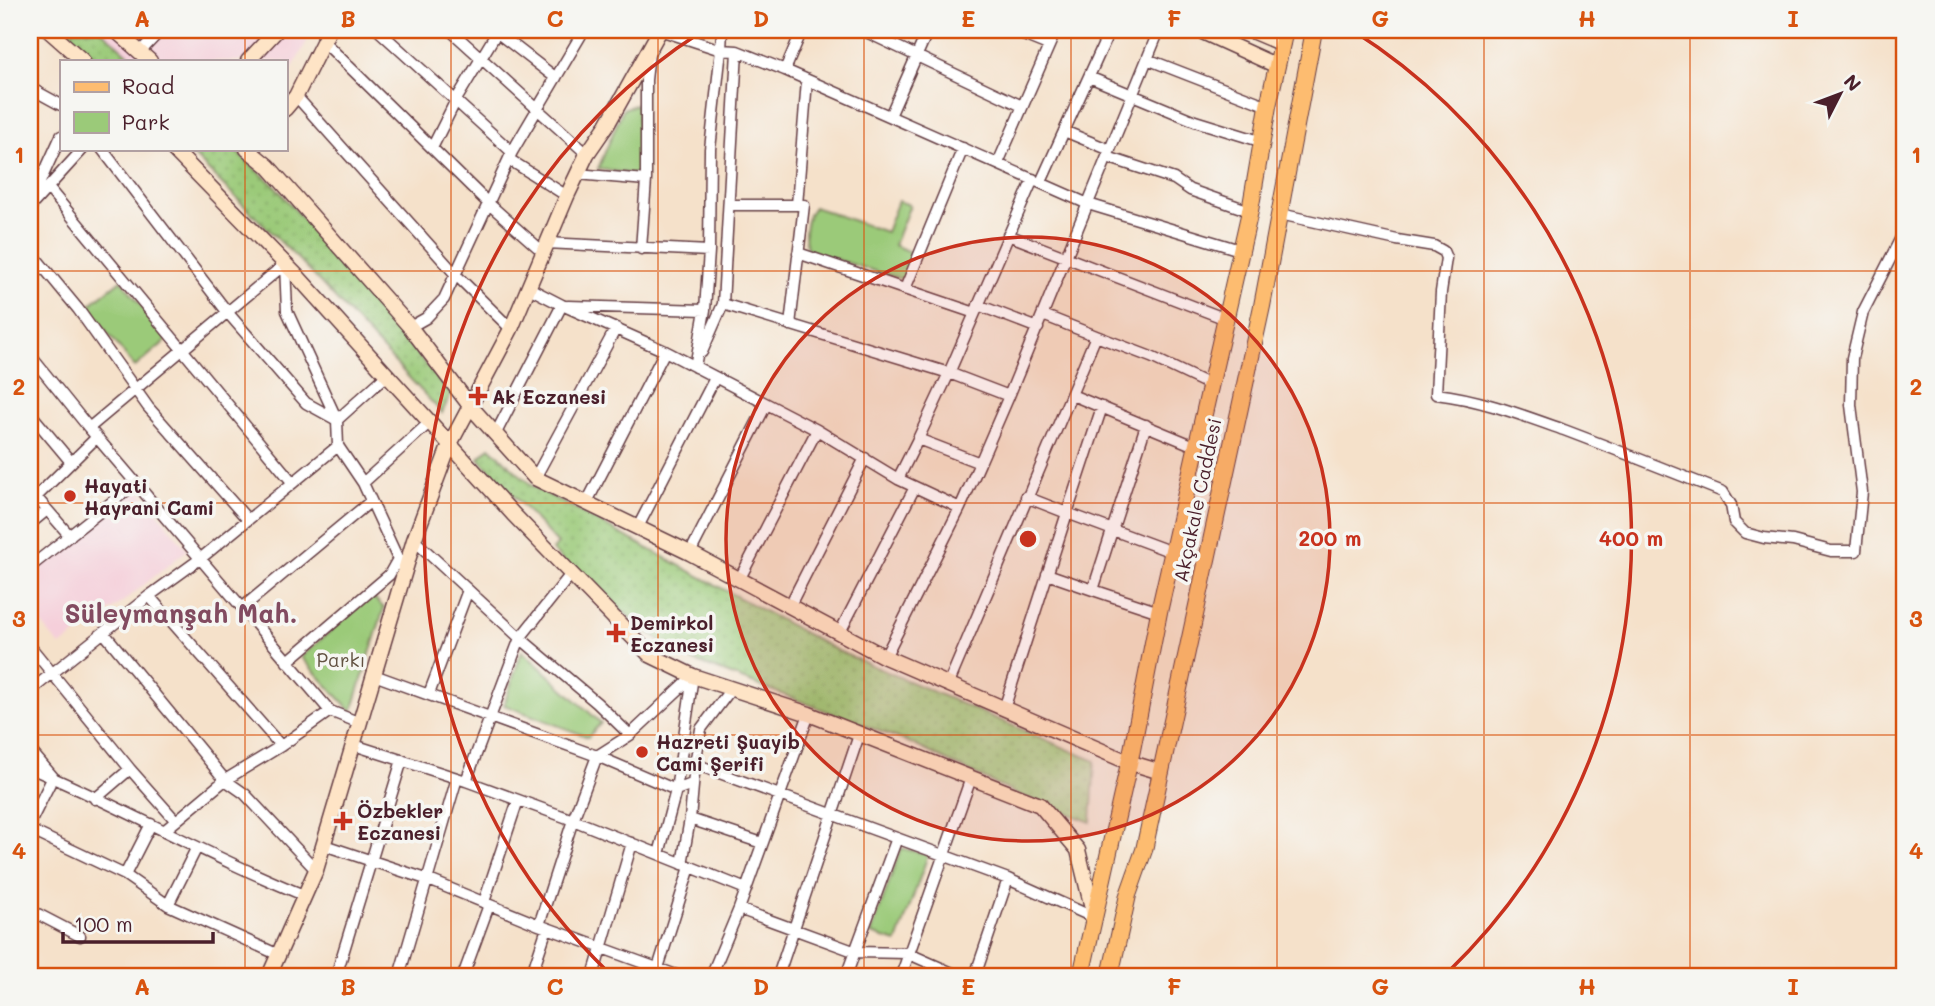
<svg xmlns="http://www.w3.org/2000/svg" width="1935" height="1006" font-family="Mali,sans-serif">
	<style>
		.built { fill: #f5cfda }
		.grass { fill: url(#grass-dots); stroke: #727452; stroke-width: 2 }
		.park { fill: #9bca79; stroke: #727452; stroke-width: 2 }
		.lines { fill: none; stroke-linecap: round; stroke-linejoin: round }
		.street-casing { stroke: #643c43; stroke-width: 13 }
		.secondary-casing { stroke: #643c43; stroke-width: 17 }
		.primary-casing { stroke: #643c43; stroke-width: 18 }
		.street { stroke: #fff; stroke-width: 10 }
		.secondary { stroke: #fee4c6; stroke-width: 14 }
		.primary { stroke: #fdbc70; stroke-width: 16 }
		.grid { fill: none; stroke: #d8530f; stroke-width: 2; stroke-opacity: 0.55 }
		.ring { fill: none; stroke: #c8321e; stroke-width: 3.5 }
		.poi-dot { fill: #c8321e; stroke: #f6f6f2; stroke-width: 2.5 }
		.labels { text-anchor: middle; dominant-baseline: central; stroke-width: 7; stroke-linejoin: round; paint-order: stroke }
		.poi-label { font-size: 19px; font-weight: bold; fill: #4a1f2b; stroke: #f6f6f2; text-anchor: start }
		.street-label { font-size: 19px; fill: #4a1f2b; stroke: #f6f6f2 }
		.park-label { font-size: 19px; fill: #625242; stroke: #f6f6f2 }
		.district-label { font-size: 26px; font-weight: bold; fill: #824b60; stroke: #f6f6f2 }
		.centre { fill: #c8321e; stroke: #f6f6f2; stroke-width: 3.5 }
		.ring-label { font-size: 21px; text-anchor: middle; font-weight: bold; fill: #c8321e; stroke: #f6f6f2; stroke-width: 7; stroke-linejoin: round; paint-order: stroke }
		.neatline { fill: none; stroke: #d8530f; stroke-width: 2.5 }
		.grid-label { font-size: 23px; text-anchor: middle; font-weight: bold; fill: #d8530f }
	</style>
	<defs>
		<pattern id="grass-dots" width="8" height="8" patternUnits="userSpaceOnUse" patternTransform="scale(1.75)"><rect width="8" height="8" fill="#9bca79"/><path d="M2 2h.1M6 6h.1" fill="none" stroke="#87ad69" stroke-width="1.8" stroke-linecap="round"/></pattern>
	</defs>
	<rect width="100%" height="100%" fill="#f6f6f2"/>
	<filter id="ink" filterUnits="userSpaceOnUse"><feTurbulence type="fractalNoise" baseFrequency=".0143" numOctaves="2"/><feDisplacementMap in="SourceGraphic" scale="14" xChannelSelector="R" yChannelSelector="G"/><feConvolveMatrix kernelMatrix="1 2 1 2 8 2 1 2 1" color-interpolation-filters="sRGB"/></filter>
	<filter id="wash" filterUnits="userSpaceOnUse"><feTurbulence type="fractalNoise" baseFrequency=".00686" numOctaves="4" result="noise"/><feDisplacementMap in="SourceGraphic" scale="28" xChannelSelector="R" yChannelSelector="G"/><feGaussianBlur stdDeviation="1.57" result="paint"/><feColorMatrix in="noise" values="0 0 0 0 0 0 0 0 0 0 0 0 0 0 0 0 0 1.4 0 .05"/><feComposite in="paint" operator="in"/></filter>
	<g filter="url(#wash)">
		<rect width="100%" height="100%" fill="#f5e1ca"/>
		<!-- built -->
		<path class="built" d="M85,30h228l-28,52v-21h-164z
			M138,488l49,62 -63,51 -64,45 -30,-36v-39z"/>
		<!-- grass -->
		<path class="grass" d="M63,30h38l35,31h-37z
			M187,149h46l42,37 176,208 -9,19 -139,-149z
			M490,447l42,39 306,165 257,110 -4,61 -77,-29 -106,-51 -227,-86 -95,-72 -34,-34 6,-6 -79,-86z"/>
		<!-- park -->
		<path class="park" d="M637,104l3,71 -42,-6 25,-60z
			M898,201l12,4 -16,40 20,9 -10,26 -89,-27 -8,-5c-4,-13 -2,-30 7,-41l72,25z
			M121,280l47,59 -33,28 -48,-60z
			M371,595l13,13 -32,104 -51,-55z
			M522,651l79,72 -13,14 -84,-32z
			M901,848l27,7 -31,87 -26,-8z"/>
	</g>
	<g filter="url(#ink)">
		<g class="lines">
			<defs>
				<path id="street" d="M378,30l134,122
					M450,30l137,124
					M494,30l62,48
					M660,30l61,20 1,-20
					M862,30l160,76
					M1011,30l37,15
					M322,40l166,163 55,49
					M140,52l21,-22
					M1147,59l121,47
					M785,70l17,-40
					M1089,77l106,44 68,21
					M30,88l31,17
					M296,96l161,180 54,53
					M890,116l38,-86
					M1064,131l46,19
					M432,148l24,-48 41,-68
					M102,149l126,164 78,90 31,17 50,-45
					M1107,157l67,22 16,11 60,21
					M510,160l57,36
					M998,163l58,-133
					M577,174l69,6
					M1041,182l69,-152
					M49,189l244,294
					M30,204l31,-68
					M729,205h75l-14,120
					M797,205l10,-125
					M30,207l53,-58
					M1280,214l117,26 37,6 9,5 3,7 -5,34 -5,102c44,5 86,21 128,36 53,20 106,41 159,62l8,13 3,17 11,11 19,5 29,3 38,10h25l6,-59 -11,-87 1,-47 11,-46 42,-82
					M1008,235l218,84
					M546,243l163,8
					M641,249l5,-69v-100l3,-27
					M30,251l48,58 70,98 100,113
					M798,253l177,60
					M529,288l33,17 103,46 152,79 81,49 62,29 -75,149
					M905,289l58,-141
					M723,304l226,69 84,-194
					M978,305l60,23
					M568,306l137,4
					M410,327l16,-9 18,-19 68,-147 72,-122
					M1096,336l55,21 59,28
					M702,352l21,-48 14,-253
					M30,355l59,73 241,283 30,12
					M695,367l10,-57 4,-59 1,-102 11,-99 16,1 48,19 303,134 152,46
					M1072,395l125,52
					M1102,407l-35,106 105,39
					M30,413l41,49
					M89,428l196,-164 2,47 50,109 1,26 25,37 35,76 8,11
					M496,433l66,-128
					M980,463l29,-67 150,-366
					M535,478l81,-150
					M898,479l20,-40
					M363,483l67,-61
					M30,490l40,46
					M36,497l61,-60
					M587,502l78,-151
					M960,508l20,-45 -62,-24 31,-66 60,23
					M30,524l17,-14
					M638,527l77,-149
					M414,540l106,98 77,65 33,32
					M690,553l76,-148
					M30,567l106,-84
					M1047,574l46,16 53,-165
					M739,580l78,-150
					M1093,590l66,22
					M149,596l132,150
					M789,607l76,-149
					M242,608l129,-107
					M104,633l121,147 20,14 71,76
					M839,634l76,-147
					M30,646l100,123 46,52 -11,9
					M287,662l102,-87 9,-16
					M374,675l223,81 79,34 16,-6
					M948,685l148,-349 -53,-21
					M30,691l119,-95 51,-37 138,-113
					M429,694l39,-104
					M1004,709l63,-196 -41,-16
					M354,745l112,36 107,39 173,69
					M30,750l23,27 -23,46
					M695,764l313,115 87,39
					M30,768c93,39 181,90 276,128
					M466,781l54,-143 51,-64
					M95,799l35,-30
					M690,819l72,24
					M176,821l49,-41 56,-34 49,-35
					M30,830l95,45 43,30 111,50
					M324,845l105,35 110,45 140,51
					M659,854l17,-64 17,-114
					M682,864l8,-45 5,-55 6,-35 30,-40
					M125,875l26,-51
					M484,902l34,-102
					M168,905l29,-58
					M739,909l117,43 51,1 52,23
					M30,910l50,26
					M539,925l34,-105 24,-64 33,-21 63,-59
					M658,968l32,-101
					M336,976l66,-216
					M399,976l58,-198
					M463,976l26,-71
					M531,976l16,-48
					M593,976l39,-133
					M711,976l28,-67 70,-195
					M778,976l81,-241
					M846,976l51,-138
					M901,976l70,-198
					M975,976l33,-97"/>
				<path id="secondary" d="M48,30l35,31
					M115,30l35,31
					M1198,30l79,36
					M1249,30l33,14
					M248,61l29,-31
					M285,109l11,-13 33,-66
					M173,149l127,130 213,235 137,141 43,21 116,38 231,91 38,45 16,66
					M247,149l21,17 142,161 61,80 64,71 155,75 195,104 243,105 33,10
					M269,976l47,-106 98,-330 36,-96 61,-115 56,-133 20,-42 20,-29 53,-95"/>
				<path id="primary" d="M1081,976l51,-226 27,-138 91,-401 18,-105 17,-76
					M1110,976l18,-81 16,-45 118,-544 52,-276"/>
			</defs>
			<!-- street casing -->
			<use href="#street" class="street-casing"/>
			<!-- secondary casing -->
			<use href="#secondary" class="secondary-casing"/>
			<!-- primary casing -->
			<use href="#primary" class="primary-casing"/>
			<!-- street -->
			<use href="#street" class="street"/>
			<!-- secondary -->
			<use href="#secondary" class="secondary"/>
			<!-- primary -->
			<use href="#primary" class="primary"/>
		</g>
	</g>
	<!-- grid -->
	<path class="grid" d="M245,30v31M451,30v946M658,30v946M864,30v946M1071,30v946M1277,30v946M1484,30v946M1690,30v946M245,149v827M30,271h1875M30,503h1875M30,735h1875"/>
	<!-- distance rings -->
	<circle cx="1028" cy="539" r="302" fill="#c8321e" fill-opacity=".12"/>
	<g class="ring">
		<circle cx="1028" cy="539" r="302"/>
		<path d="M609 973A603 603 0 0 1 704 30M1352 30A603 603 0 0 1 1447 973"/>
	</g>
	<!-- markers -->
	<g class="poi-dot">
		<path d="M474.5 385.5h7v7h7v7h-7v7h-7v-7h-7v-7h7z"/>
		<circle cx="70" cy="496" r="7"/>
		<path d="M612.5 622.5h7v7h7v7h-7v7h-7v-7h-7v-7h7z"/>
		<circle cx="642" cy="752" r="7"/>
		<path d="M339.5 810.5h7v7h7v7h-7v7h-7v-7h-7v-7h7z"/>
	</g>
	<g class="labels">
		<!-- poi labels -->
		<g class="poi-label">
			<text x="492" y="396">Ak Eczanesi</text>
			<text x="84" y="485">Hayati<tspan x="84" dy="22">Hayrani Cami</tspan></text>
			<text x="630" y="622">Demirkol<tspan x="630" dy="22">Eczanesi</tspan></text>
			<text x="656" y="741">Hazreti Şuayib<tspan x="656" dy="22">Cami Şerifi</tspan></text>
			<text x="357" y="810">Özbekler<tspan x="357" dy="22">Eczanesi</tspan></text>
		</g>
		<!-- street labels -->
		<g class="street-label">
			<text transform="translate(1197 500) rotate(-78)">Akçakale Caddesi</text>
		</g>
		<!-- park labels -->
		<g class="park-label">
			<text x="341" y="659">Parkı</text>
		</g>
		<!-- district labels -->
		<g class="district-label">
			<text x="181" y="613">Süleymanşah Mah.</text>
		</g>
	</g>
	<circle cx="1028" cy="539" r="10" class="centre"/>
	<g class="ring-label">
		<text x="1330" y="546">200 m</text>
		<text x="1631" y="546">400 m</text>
	</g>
	<!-- margin -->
	<rect width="1935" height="1006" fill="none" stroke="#f6f6f2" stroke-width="77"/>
	<!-- legend -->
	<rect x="60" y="60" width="228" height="91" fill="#f6f6f2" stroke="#b1a0a2" stroke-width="2"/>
	<rect x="74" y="82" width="35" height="10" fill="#fdbc70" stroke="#b1a0a2" stroke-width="2"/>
	<text x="122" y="94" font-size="21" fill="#4a1f2b">Road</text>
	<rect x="74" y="112" width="35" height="21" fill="#9bca79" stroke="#b1a0a2" stroke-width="2"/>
	<text x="122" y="130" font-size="21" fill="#4a1f2b">Park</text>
	<!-- north arrow -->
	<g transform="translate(1840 94) rotate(48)" stroke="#f6f6f2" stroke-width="5" paint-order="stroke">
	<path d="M0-5L12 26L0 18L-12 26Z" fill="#4a1f2b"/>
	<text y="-10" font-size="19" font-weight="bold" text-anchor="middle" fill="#4a1f2b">N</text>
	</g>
	<!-- scale -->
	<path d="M63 932v10h150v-10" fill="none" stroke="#4a1f2b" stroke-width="3.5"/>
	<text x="74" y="932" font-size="21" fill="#4a1f2b" stroke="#f6f6f2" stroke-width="5" paint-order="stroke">100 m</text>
	<rect x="38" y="38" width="1858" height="930" class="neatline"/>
	<g class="grid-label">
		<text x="142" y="27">A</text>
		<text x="348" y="27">B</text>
		<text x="555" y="27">C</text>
		<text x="761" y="27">D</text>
		<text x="968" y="27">E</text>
		<text x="1174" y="27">F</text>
		<text x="1380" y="27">G</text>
		<text x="1587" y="27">H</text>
		<text x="1793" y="27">I</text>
		<text x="19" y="163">1</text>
		<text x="1916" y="163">1</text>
		<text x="19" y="395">2</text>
		<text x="1916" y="395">2</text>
		<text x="19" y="627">3</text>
		<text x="1916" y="627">3</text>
		<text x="19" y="859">4</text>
		<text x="1916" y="859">4</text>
		<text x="142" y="995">A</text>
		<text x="348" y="995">B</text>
		<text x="555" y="995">C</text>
		<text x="761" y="995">D</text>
		<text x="968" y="995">E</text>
		<text x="1174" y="995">F</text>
		<text x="1380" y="995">G</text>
		<text x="1587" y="995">H</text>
		<text x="1793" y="995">I</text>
	</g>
</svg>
